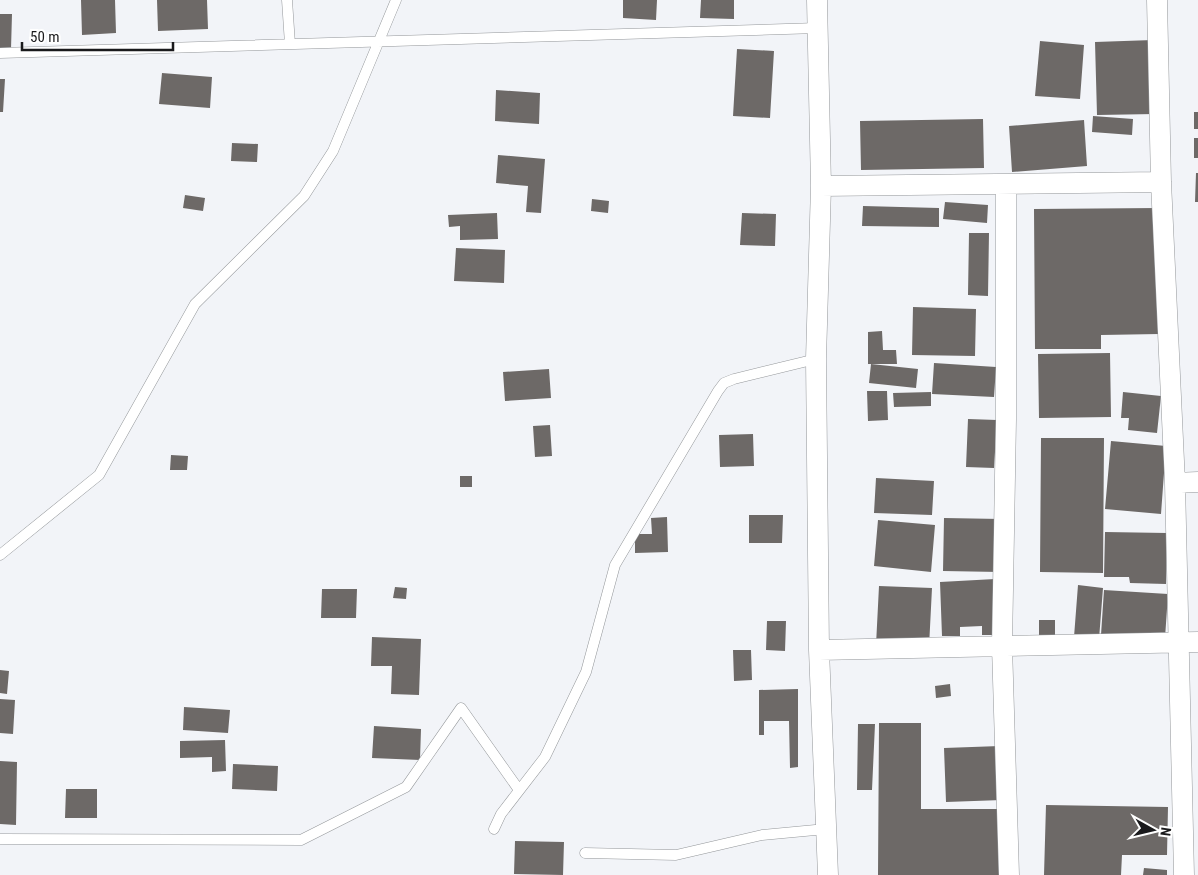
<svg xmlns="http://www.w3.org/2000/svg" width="1198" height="875" font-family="'Roboto Condensed',sans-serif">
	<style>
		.building { fill: #6d6967 }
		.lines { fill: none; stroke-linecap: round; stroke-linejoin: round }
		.service-casing { stroke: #94979a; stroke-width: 11 }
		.minor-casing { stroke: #94979a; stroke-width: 21 }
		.service { stroke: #fff; stroke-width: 10 }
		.minor { stroke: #fff; stroke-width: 20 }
	</style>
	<rect width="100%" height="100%" fill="#f2f4f8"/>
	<!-- building -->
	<path class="building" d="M81,0h34l1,33 -34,2z
		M157,0h50l1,29 -50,2z
		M623,0h34l-1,20 -33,-2z
		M701,0h33v19l-34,-1z
		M0,14h12l-1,35h-11z
		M1153,40l2,74 -58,1 -2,-73z
		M1040,41l44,4 -4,54 -45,-3z
		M737,49l37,2 -4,67 -37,-2z
		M162,73l50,4 -2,31 -51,-4z
		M0,79h5l-2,33h-3z
		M496,90l44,3 -1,31 -44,-3z
		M1194,112h4v17h-4z
		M1093,116l40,3 -1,16 -40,-3z
		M983,119l1,49 -123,2 -1,-49z
		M1084,120l3,46 -75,6 -3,-46z
		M1194,138h4v20h-4z
		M232,143l26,1 -1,18 -26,-1z
		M498,155l47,4 -4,54 -15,-1 2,-26 -32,-3z
		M1196,173h2v29h-3z
		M185,195l20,3 -2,13 -20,-3z
		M592,199l17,2 -1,12 -17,-2z
		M945,202l43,3 -1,18 -44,-4z
		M863,206l76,2v19l-77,-1z
		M1158,208l1,126 -58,1v14h-66l-1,-140z
		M497,213l1,26 -38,1v-14l-11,1 -1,-12z
		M742,213l34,1 -1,32 -35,-1z
		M969,233h20l-1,63 -20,-1z
		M456,248l49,2 -1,33 -50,-2z
		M913,307l63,2 -1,47 -63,-1z
		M882,331l1,19h13l1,14h-29v-32z
		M1110,353l1,64 -72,1 -1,-64z
		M934,363l62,4 -2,30 -62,-3z
		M871,364l47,5 -2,19 -47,-5z
		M549,369l2,29 -46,3 -2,-29z
		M867,391h20l1,29 -20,1z
		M931,392v14l-37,1 -1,-14z
		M1123,392l38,4 -4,37 -29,-3 1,-12h-8z
		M968,419l29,1 -3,48 -28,-1z
		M550,425l2,31 -17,1 -2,-31z
		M753,434l1,32 -34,1 -1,-32z
		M1041,438h63l-1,135 -63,-1z
		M1111,441l55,5 -5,68 -56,-5z
		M171,455l17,1 -1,14h-17z
		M460,476h12v11h-12z
		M876,478l58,3 -2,34 -58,-2z
		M749,515h34l-1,28h-33z
		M667,517l1,35 -33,1v-19h17l-1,-16z
		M944,518l57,1 -1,53 -57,-1z
		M878,520l57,5 -4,47 -57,-6z
		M1105,532l62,1 -1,51 -36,-1 -1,-6h-25z
		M995,579l2,56h-15v-9l-22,1v9h-18l-2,-54z
		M1078,585l25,3 -4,51 -25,-2z
		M879,586l53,2 -3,59 -53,-2z
		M395,587l12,1 -1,11 -13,-1z
		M322,589h35l-1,29h-35z
		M1104,590l64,4 -3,44 -64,-3z
		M1039,620h16v16l-16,1z
		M767,621h19l-1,30 -19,-1z
		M372,637l49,2 -2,56 -28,-1 1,-28h-21z
		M733,650h18l1,30 -18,1z
		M0,670l9,1 -2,23 -7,-1z
		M950,684l1,12 -15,2 -1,-12z
		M798,689v78l-8,1 -1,-47h-25v14h-5v-45z
		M0,699l15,1 -2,34 -13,-1z
		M184,707l46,3 -2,23 -45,-3z
		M879,723h42v86h81v66h-124z
		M858,724h17l-3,66h-15z
		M374,726l47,3 -1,31 -48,-2z
		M225,740l1,31 -14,1v-15l-32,1v-17z
		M1000,746l2,54 -56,2 -2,-54z
		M0,761l17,1 -1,63 -16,-1z
		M233,764l45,2 -1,25 -45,-2z
		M66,789h31v29h-32z
		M1046,805l122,2 -1,48h-45l-1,20h-77z
		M515,841l49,1 -1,33 -49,-1z
		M1144,868l23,2v5h-24z"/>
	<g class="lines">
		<defs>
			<path id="service" d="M287,0l3,44
				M0,53l818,-25
				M0,555l99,-80 96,-171 109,-108 29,-45 63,-151
				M494,829l7,-15 44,-57 41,-85 29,-107 103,-174 6,-8 10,-4 82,-20
				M0,839l301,1 105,-53 55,-79 58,82
				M585,853l91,2 86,-20 64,-6"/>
			<path id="minor" d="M817,0l4,186 -5,173 3,291 9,225
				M1157,0l4,182 14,301 9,392
				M1006,185v234l-4,227 7,229
				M821,186l340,-4
				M1175,483l23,-1
				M819,650l379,-8"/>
		</defs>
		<!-- service casing -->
		<use href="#service" class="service-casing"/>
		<!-- minor casing -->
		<use href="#minor" class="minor-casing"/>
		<!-- service -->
		<use href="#service" class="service"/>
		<!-- minor -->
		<use href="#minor" class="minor"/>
	</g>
	<!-- north arrow -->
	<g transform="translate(1153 830) rotate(98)" stroke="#ffffff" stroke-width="4" paint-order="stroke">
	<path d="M0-4L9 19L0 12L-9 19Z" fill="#1a1a1c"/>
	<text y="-8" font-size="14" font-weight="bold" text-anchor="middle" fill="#1a1a1c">N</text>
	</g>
	<!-- scale -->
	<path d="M22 42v8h151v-8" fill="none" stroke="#1a1a1c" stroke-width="2.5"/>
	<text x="30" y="42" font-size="15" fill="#1a1a1c" stroke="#ffffff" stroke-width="4" paint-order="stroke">50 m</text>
</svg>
